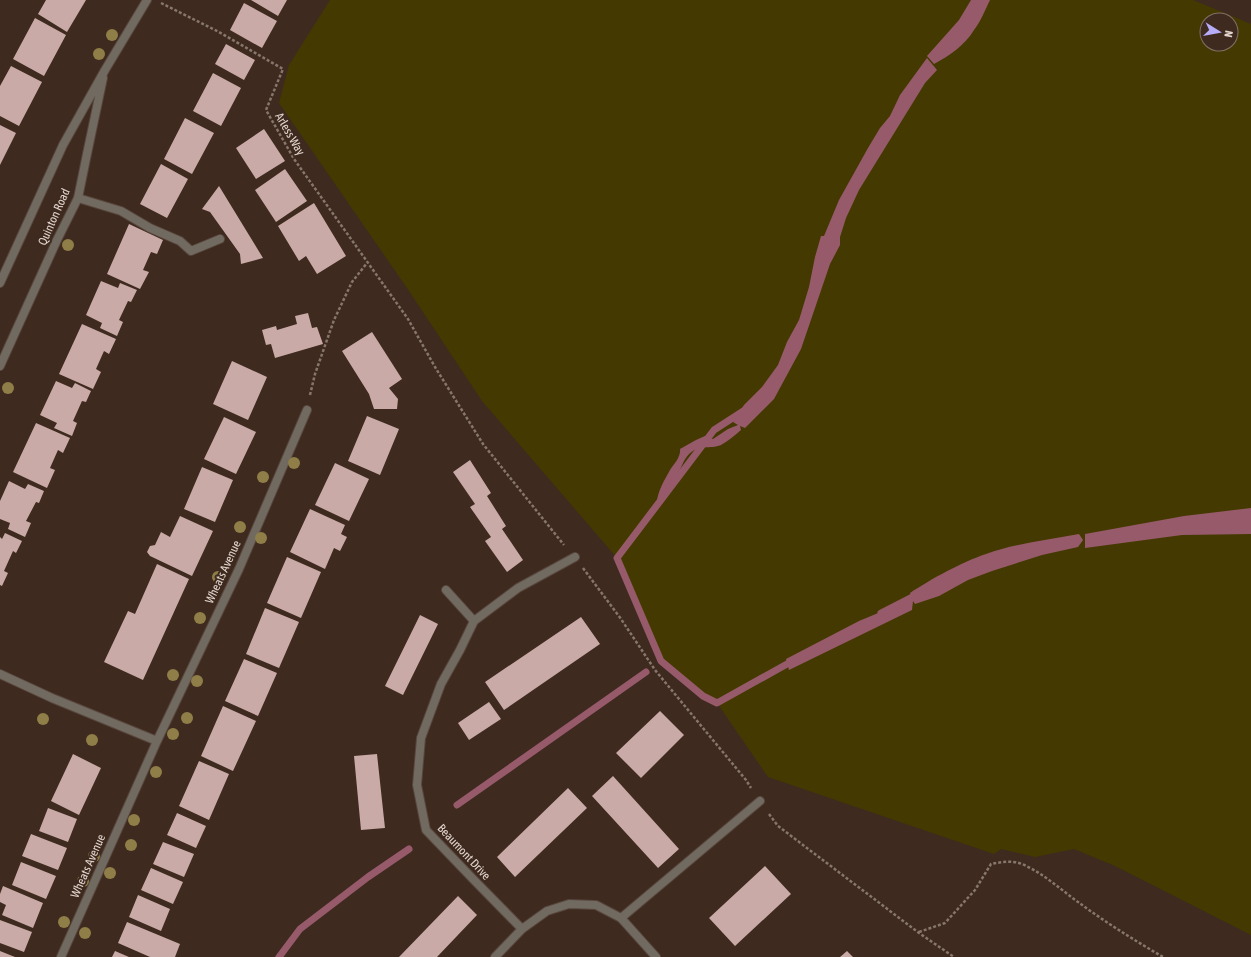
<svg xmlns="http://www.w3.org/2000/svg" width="1251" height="957" font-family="'Asap Condensed',sans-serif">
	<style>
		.green { fill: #443a01; fill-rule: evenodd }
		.water { fill: #975a6b }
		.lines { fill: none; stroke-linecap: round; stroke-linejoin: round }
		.stream { stroke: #975a6b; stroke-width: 7 }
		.building { fill: #c9aaa6 }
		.service-casing { stroke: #58453b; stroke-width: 10 }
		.minor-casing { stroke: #58453b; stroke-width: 10 }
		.tertiary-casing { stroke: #58453b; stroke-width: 10 }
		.path { stroke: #87766c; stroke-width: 2.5; stroke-dasharray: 3 2; stroke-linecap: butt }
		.service { stroke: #706a61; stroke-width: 8 }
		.minor { stroke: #706a61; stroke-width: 8 }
		.tertiary { stroke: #706a61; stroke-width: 8 }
		.tree { fill: #8f7e47 }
		.labels { text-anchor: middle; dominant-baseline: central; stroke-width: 4; stroke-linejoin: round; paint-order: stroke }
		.street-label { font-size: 12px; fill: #e2d5cd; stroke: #3e2a1f }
	</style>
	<rect width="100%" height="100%" fill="#3e2a1f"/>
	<!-- green -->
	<path class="green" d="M330,0h863l58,24v911l-136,-69 -41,-17 -39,8 -34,-8 -7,5 -226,-77 -51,-74 -14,-7 -42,-35 -44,-103 -135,-157 -73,-110 -130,-188 10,-38zM1207,20h24v24h-24z"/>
	<!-- water -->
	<path class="water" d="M971,0h19c-5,10 -9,21 -16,30 -9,15 -25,26 -40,34l-7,-8 32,-36z
		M927,58l10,12 -12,13 -66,107 -13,28 -6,19v8l-10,19 -29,85 -27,50 -29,29 -5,-2 1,4c-6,5 -13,11 -20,15 -12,5 -20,-2 -32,9 -6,6 -8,15 -12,22 -2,3 -4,5 -5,8 -5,9 -1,10 -10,19l-5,-3c2,-11 8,-21 13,-30 4,-6 11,-13 10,-21l16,-9 9,-4 8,3 15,-10 10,-4 -5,-3 11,-17 18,-18 16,-22 9,-23 12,-22 10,-33 6,-30 6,-21h3l15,-36 29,-52 12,-20 10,-12 10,-21z
		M1251,508v26l-69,1 -97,13v-14l99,-18z
		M1079,534l4,6 -5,7 -36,8 -50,16 -24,9 -29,16 -24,8 -2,-3 -1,9 -123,60 -3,-11 73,-38 53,-22 -2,-6c21,-14 52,-31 76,-39 30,-11 62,-14 93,-20z"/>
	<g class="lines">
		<!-- stream -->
		<path class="stream" d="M745,410l-31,20 -97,128 44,103 42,35 14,7 79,-44
			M881,613l39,-20
			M457,805l189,-133
			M279,957l21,-28 68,-52 41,-28"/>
	</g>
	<!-- building -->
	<path class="building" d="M46,0h40l-19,32 -29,-18z
		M251,0h36l-9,16z
		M244,3l33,18 -15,27 -32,-18z
		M35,18l31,17 -22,41 -31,-17z
		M226,44l29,16 -11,20 -29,-16z
		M11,66l31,16 -23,44 -19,-10v-30z
		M213,73l28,15 -20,38 -28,-15z
		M185,118l29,15 -22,41 -28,-15z
		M0,125l16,8 -16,32z
		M264,129l21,32 -29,18 -20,-31z
		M161,164l27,15 -21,39 -27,-14z
		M285,169l22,32 -31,21 -21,-32z
		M219,186l44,72 -22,6 -1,-10 -30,-42 -8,-3z
		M314,203l32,53 -29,18 -11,-18 -7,5 -21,-35z
		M129,224l34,16 -6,14 -6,-2 -8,18 6,2 -9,17 -33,-15z
		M101,281l17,7 2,-5 17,7 -6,12 -3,-1 -9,19 4,2 -6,14 -17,-8 2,-5 -16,-8z
		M308,313l4,15 5,-1 6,17 -48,14 -4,-14 -5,1 -4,-15 14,-4 1,4 20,-6 -2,-8z
		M82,324l34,15 -7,15 -5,-3 -8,18 5,3 -8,17 -34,-15z
		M372,332l30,47 -13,9 9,11 -1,10h-23l-5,-15 -27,-43z
		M232,361l35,16 -19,43 -35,-16z
		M56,381l16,7 3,-5 16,8 -5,11 -4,-1 -9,20 4,2 -5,13 -18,-8 3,-5 -17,-8z
		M367,416l32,13 -19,46 -32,-14z
		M224,417l32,15 -20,42 -32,-15z
		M36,423l34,15 -7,15 -5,-3 -8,18 5,2 -8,18 -34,-16z
		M470,460l21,33 -4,3 19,30 -4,3 21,31 -16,12 -22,-31 6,-4 -21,-30 5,-3 -22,-32z
		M335,463l34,16 -20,42 -34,-16z
		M202,467l31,13 -18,42 -31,-13z
		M9,481l16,8 3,-5 16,7 -5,12 -3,-1 -10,19 5,2 -6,14 -17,-8 2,-6 -10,-4v-18z
		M310,509l35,16 -4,9 6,3 -7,14 -6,-3 -9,21 -35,-17z
		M180,516l33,15 -21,45 -42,-20 -3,-4 3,-6 5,-1 6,-13 9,5z
		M5,533l17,8 -6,12 -3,-2 -9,20 4,2 -6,13 -2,-1v-48l2,2z
		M287,557l34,15 -20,46 -34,-15z
		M157,564l32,15 -46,101 -39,-18 24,-51 7,3z
		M265,608l34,14 -20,46 -33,-14z
		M420,615l18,9 -35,71 -18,-9z
		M581,617l19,27 -96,66 -19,-28z
		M244,659l33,14 -19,43 -33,-15z
		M489,702l12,17 -32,21 -11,-17z
		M223,706l33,15 -23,50 -32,-15z
		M660,711l24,24 -43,43 -25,-25z
		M73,754l28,14 -22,47 -28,-14z
		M377,754l8,74 -24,2 -7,-74z
		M199,761l30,13 -20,46 -30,-14z
		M613,776l66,73 -21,19 -66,-72z
		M568,788l19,20 -72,69 -18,-20z
		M48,808l29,11 -9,23 -29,-11z
		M177,813l29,13 -10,22 -29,-13z
		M31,834l36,14 -9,22 -36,-14z
		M163,842l31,12 -10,23 -31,-13z
		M21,862l35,14 -10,23 -34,-14z
		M765,866l26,28 -56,52 -26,-28z
		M151,868l32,14 -10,22 -32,-14z
		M3,886l40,17 -10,25 -31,-13 4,-10 -6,-3v-8z
		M138,895l32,14 -9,22 -32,-14z
		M458,896l19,19 -40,42h-38z
		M0,920l32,12 -8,20 -24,-9z
		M127,922l53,22 -5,13h-25l-32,-14z
		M0,951l15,6h-15z
		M115,951l14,6h-17z
		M847,951l6,6h-13z"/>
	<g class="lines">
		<defs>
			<path id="service" d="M78,198l43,13 29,17 30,13 11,10 29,-12
				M621,918l139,-117"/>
			<path id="minor" d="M446,590l28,31
				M0,674l52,24 105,43
				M522,929l-49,-50 -47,-49 -9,-45 4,-47 20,-54 19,-34 14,-29 44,-33 57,-31
				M61,957l96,-216 82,-172 68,-159
				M495,957l27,-28 25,-18 22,-7 27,1 25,13 35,39"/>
			<path id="tertiary" d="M0,283l63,-138 42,-75 42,-70
				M0,366l57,-126 21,-42 9,-44 16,-76"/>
		</defs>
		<!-- service casing -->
		<use href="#service" class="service-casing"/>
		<!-- minor casing -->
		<use href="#minor" class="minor-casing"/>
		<!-- tertiary casing -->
		<use href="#tertiary" class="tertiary-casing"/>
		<!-- path -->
		<path class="path" d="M161,3l58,29 64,37 -17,41 28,49 114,160 27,48 48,77 81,101
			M310,395l5,-21 19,-54 18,-38 15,-19
			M583,568l38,51 34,51 91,110 5,8
			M769,814l9,12 141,107 35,24
			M919,932l26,-9 30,-33 16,-26c10,-2 21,-4 31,0 21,9 38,25 56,38 27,20 56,38 85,55"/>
		<!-- service -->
		<use href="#service" class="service"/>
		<!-- minor -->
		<use href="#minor" class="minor"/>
		<!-- tertiary -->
		<use href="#tertiary" class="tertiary"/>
	</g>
	<!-- trees -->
	<g class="tree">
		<circle cx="112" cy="35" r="6"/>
		<circle cx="99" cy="54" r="6"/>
		<circle cx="68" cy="245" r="6"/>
		<circle cx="8" cy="388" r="6"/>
		<circle cx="294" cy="463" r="6"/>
		<circle cx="263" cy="477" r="6"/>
		<circle cx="240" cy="527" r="6"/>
		<circle cx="261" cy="538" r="6"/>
		<circle cx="218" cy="577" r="6"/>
		<circle cx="200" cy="618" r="6"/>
		<circle cx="173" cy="675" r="6"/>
		<circle cx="197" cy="681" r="6"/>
		<circle cx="187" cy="718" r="6"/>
		<circle cx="43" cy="719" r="6"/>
		<circle cx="173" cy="734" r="6"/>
		<circle cx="92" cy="740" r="6"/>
		<circle cx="156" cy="772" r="6"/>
		<circle cx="134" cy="820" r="6"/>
		<circle cx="131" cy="845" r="6"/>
		<circle cx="94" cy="856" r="6"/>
		<circle cx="110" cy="873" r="6"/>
		<circle cx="83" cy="881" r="6"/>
		<circle cx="64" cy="922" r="6"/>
		<circle cx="85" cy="933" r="6"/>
	</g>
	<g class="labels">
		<!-- street labels -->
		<g class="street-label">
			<text transform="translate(290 134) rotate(60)">Arless Way</text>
			<text transform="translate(54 217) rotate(-66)">Quinton Road</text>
			<text transform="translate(223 572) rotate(-65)">Wheats Avenue</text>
			<text transform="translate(464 852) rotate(47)">Beaumont Drive</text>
			<text transform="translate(88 866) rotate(-66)">Wheats Avenue</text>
		</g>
	</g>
	<!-- north arrow -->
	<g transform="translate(1219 32) rotate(101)"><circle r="19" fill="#3e2a1f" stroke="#806e65"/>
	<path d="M0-3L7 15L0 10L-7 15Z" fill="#b6acf8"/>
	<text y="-6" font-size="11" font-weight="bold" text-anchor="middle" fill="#e2d5cd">N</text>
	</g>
</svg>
